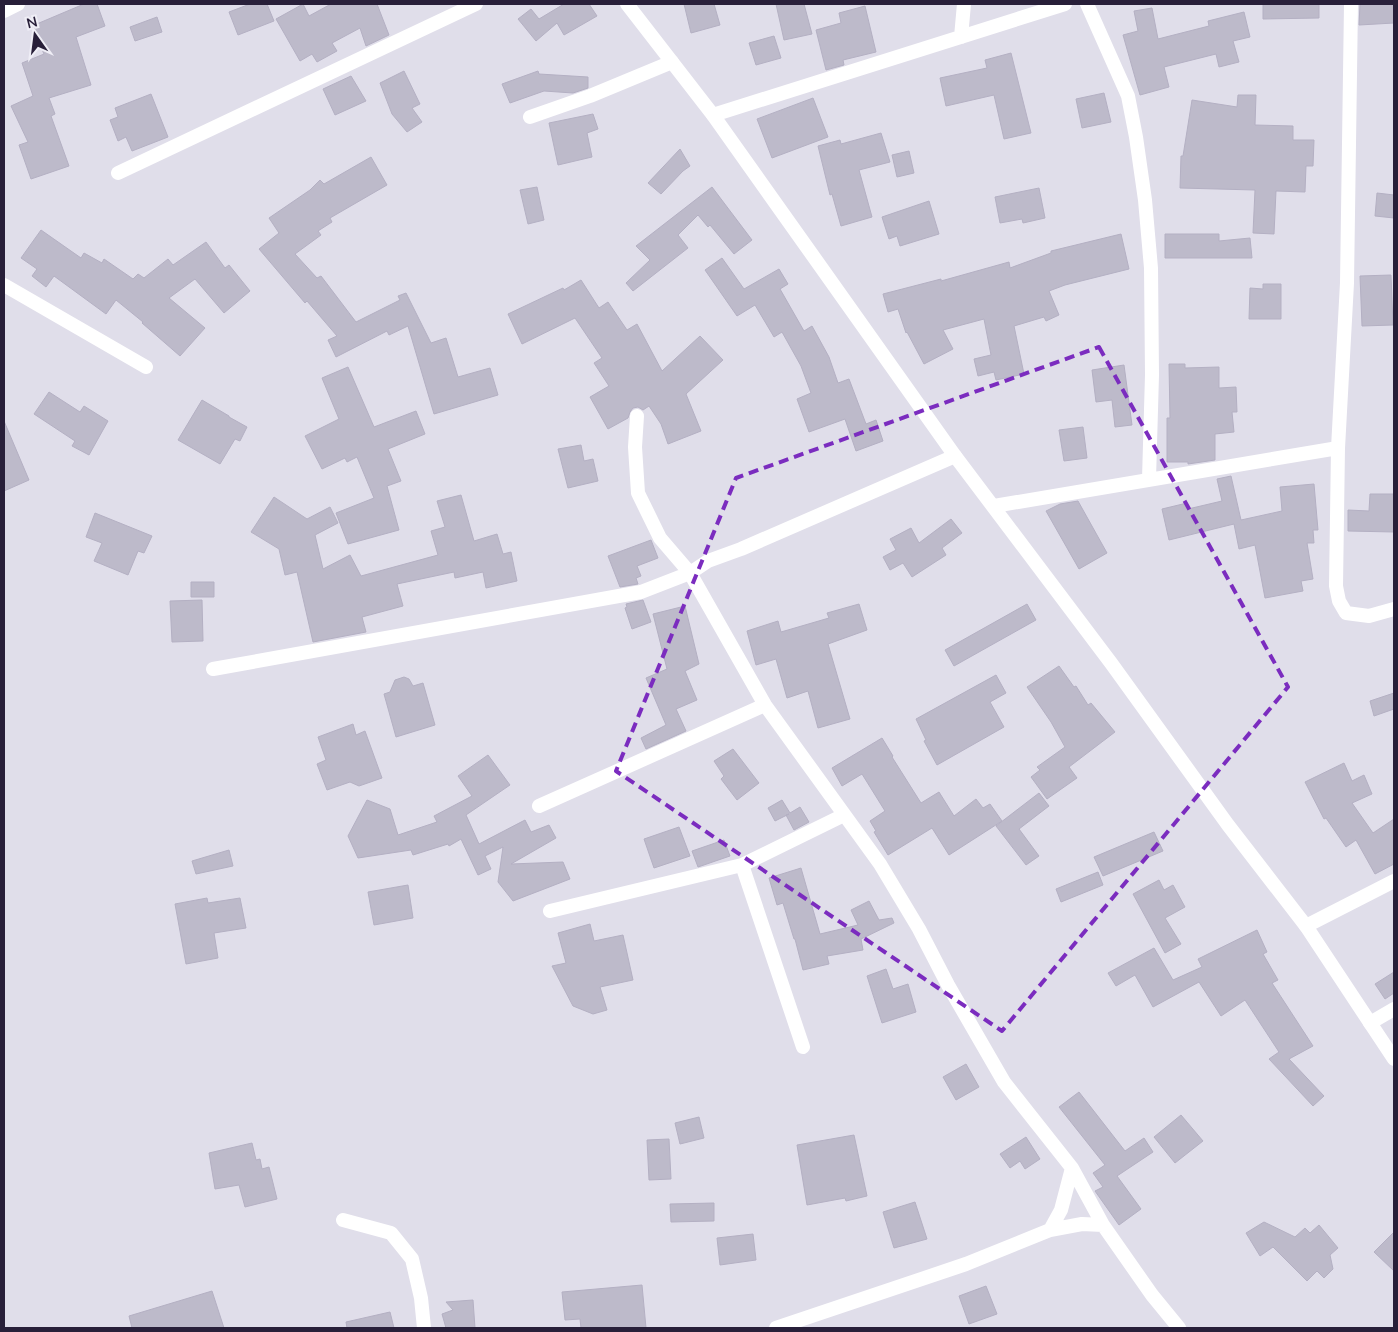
<svg xmlns="http://www.w3.org/2000/svg" width="1398" height="1332" font-family="Mulish,sans-serif">
	<style>
		.building { fill: #bdbaca; stroke: #b4b0c3 }
		.lines { fill: none; stroke-linecap: round; stroke-linejoin: round }
		.minor { stroke: #fff; stroke-width: 14 }
		.tertiary { stroke: #fff; stroke-width: 14 }
		.marked { fill: none; stroke: #7b2cbf; stroke-width: 4; stroke-dasharray: 10 6; stroke-linejoin: round }
	</style>
	<rect width="100%" height="100%" fill="#e0deea"/>
	<!-- building -->
	<path class="building" d="M84,4h13l8,22 -29,11 15,48 -42,13 6,16 -4,2 18,50 -38,13 -12,-34 9,-3 -17,-36 22,-10 -11,-33 22,-9 -12,-28z
		M250,4h17l7,17 -36,14 -9,-23z
		M303,4l6,12 22,-12h46l12,31 -23,11 -6,-18 -28,15 5,8 -20,11 -5,-8 -12,7 -24,-42z
		M564,4h25l8,12 -33,19 -7,-12 -21,18 -18,-22 13,-10 8,10z
		M684,4h30l6,21 -29,8z
		M776,4h28l8,30 -28,6z
		M1263,4h56v14l-56,1z
		M1360,4h34v19l-35,2z
		M865,6l11,46 -33,8 1,5 -18,5 -10,-40 25,-7 -2,-10z
		M1152,8l6,31 51,-13 -1,-5 36,-9 6,25 -17,4 6,21 -20,5 -3,-13 -52,13 5,20 -29,8 -17,-60 15,-4 -4,-20z
		M157,17l5,15 -27,9 -5,-14z
		M774,36l7,22 -25,7 -7,-22z
		M1011,53l20,80 -27,6 -10,-44 -48,11 -6,-28 47,-10 -2,-8z
		M404,71l16,33 -8,4 10,14 -15,10 -15,-18 -12,-31z
		M538,71l1,3 49,3v11l-15,5 -29,-2 -34,12 -8,-19z
		M351,76l15,25 -31,14 -12,-26z
		M1104,93l7,29 -29,6 -6,-29z
		M151,94l17,43 -36,14 -6,-14 -8,4 -8,-21 8,-3 -3,-9z
		M1238,95h18l-1,30 38,1v14h21l-1,26h-7l-1,26 -29,-1 -2,43 -21,-1 2,-43 -75,-2 1,-32h2l9,-56 45,7z
		M813,98l15,39 -56,21 -15,-39z
		M593,114l5,15 -11,4 5,24 -34,8 -9,-42z
		M881,133l9,29 -31,8 13,47 -31,9 -9,-32 -2,1 -12,-49 22,-6 1,4z
		M680,149l10,17 -7,5 -22,23 -13,-11z
		M909,151l5,22 -17,4 -5,-22z
		M371,157l16,28 -57,33 2,4 -14,9 3,4 -26,19 22,24 4,-2 35,46 44,-22 -2,-4 8,-3 25,50 15,-5 12,39 32,-9 8,27 -64,19 -26,-88 -19,9 -2,-4 -51,26 -8,-17 9,-4 -30,-35 -2,2 -46,-54 20,-16 -10,-15 41,-28 10,-10 4,4z
		M537,187l7,33 -16,4 -8,-34z
		M712,187l40,53 -18,14 -24,-29 -2,2 -10,-12 -20,20 10,13 -55,43 -7,-8 24,-23 -14,-14z
		M1039,188l6,30 -22,5 -1,-4 -22,4 -5,-26z
		M1377,193l17,2v23l-19,-2z
		M929,201l10,33 -39,12 -3,-10 -8,3 -7,-22z
		M41,230l40,28 3,-5 18,10 2,-4 29,20 5,-5 6,4 24,-19 5,6 33,-23 19,26 4,-3 21,26 -26,22 -29,-34 -26,19 36,30 -25,28 -38,-33 1,-1 -27,-22 -10,14 -52,-38 -8,11 -14,-11 5,-7 -16,-11z
		M1121,234l8,35 -64,16 -16,6 10,24 -13,6 -2,-4 -30,9 10,48 -28,6 -2,-8 -16,4 -4,-17 17,-4 -7,-36 -41,11 10,19 -29,15 -17,-32 -1,1 -8,-24 -10,3 -5,-18 58,-15v2l68,-19 1,6 41,-15v-2z
		M1165,234h54v7l31,-3 2,20h-87z
		M722,258l22,31 35,-20 9,15 -8,5 24,42 8,-5 17,31 9,26 11,-4 17,45 10,-4 7,21 -27,10 -11,-32 -36,13 -12,-33 14,-6 -10,-27 -19,-34 -8,5 -19,-32 -18,11 -32,-46z
		M1391,275l2,50 -31,1 -2,-50z
		M581,280l18,28 9,-6 19,28 10,-6 25,47 38,-35 23,24 -37,34 15,37 -33,13 -7,-20 -12,-18 -6,4 -5,-3 -5,1 -3,4 -2,6 -20,11 -18,-32 19,-11 -15,-23 8,-5 -27,-40 -53,26 -14,-30 55,-26 1,2z
		M1263,284h18v35h-32l1,-31 13,1z
		M1169,364h16v4l34,-1v21l17,-1 1,25h-5l2,20 -19,2v26l-27,4v-2h-21v-44h3z
		M1124,365l8,60 -17,2 -3,-27 -16,2 -4,-32z
		M348,367l26,60 42,-16 9,23 -37,15 13,32 -14,5 12,44 -51,14 -12,-31 38,-15 -17,-41 -10,5 -2,-4 -23,11 -17,-33 34,-17 -17,-41z
		M49,392l31,20 4,-6 24,15 -19,34 -17,-9 3,-5 -41,-27z
		M202,400l27,16v1l18,10 -7,14 -5,-2 -15,25 -42,-24z
		M4,421l25,59 -25,11z
		M1083,427l4,31 -23,3 -5,-31z
		M581,445l3,16 9,-2 5,22 -30,7 -10,-39z
		M1231,476l10,44 41,-9 -2,-24 34,-3 4,46h-5l1,13h-7l6,36 -12,2 2,10 -38,7 -10,-53 -16,4 -5,-25 -65,16 -7,-31 25,-6 1,6 34,-8 -5,-22z
		M1370,494h24v38l-46,-1v-21l21,1z
		M461,495l13,46 23,-7 6,20 8,-2 6,29 -31,7 -3,-16 -28,6 -1,-6 -57,12 6,22 -41,11 4,15 -53,10 -16,-70 -12,3 -6,-26 -28,-17 23,-35 33,22 23,-12 8,16 -23,12 8,34 27,-14 11,21 77,-21 -7,-24 14,-4 -8,-26z
		M1078,501l29,52 -28,16 -33,-58 14,-7z
		M95,513l57,23 -8,17 -6,-2 -10,24 -34,-14 8,-18 -16,-6z
		M951,519l11,14 -20,15 4,7 -34,22 -9,-14 -13,7 -7,-13 13,-7 -6,-11 21,-11 8,15z
		M651,540l7,18 -21,8 4,10 -5,2 2,6 -18,3 -12,-31z
		M191,582h23v15h-23z
		M202,600l1,41 -31,1 -2,-41z
		M643,600l8,22 -19,7 -7,-21 2,-1 -1,-3z
		M859,604l8,26 -39,14 22,75 -32,9 -10,-37 -21,7 -11,-39 -20,6 -9,-34 31,-10 3,11 48,-14 -2,-5z
		M1027,604l9,16 -82,46 -9,-16z
		M685,606l14,58 -14,7 12,29 -21,9 10,22 -40,18 -5,-11 25,-13 -20,-47 21,-9 -14,-55z
		M1059,666l15,21 2,-1 12,19 3,-2 24,29 -46,35 8,11 -30,21 -16,-22 9,-7 -3,-3 28,-20 -14,-25 -24,-35z
		M996,675l10,18 -16,9 14,25 -67,38 -13,-24 2,-1 -10,-21z
		M404,677l5,2 4,7 10,-3 12,42 -39,12 -12,-43 6,-2 5,-12z
		M1394,693v16l-20,7 -4,-15z
		M353,724l3,11 9,-4 17,47 -23,8 -9,-4 -23,8 -10,-26 9,-4 -8,-23z
		M882,738l11,18 -1,1 29,46 18,-11 15,24 22,-17 7,9 7,-4 12,17 -53,34 -17,-27 -44,27 -14,-23 2,-1 -6,-10 15,-10 -23,-37 -20,12 -10,-18z
		M733,749l26,34 -22,17 -16,-21 3,-3 -10,-15z
		M488,755l22,30 -44,30 13,29 46,-24 6,12 18,-7 7,13 -45,26 52,-2 7,17 -57,22 -15,-19 5,-35 -18,9 6,13 -13,6 -17,-36 -12,7 -1,-2 -35,11 -2,-5 -53,8 -10,-22 19,-36 23,9 8,26 39,-13 -3,-6 38,-20 -14,-20z
		M1344,763l8,18 12,-6 8,19 -20,9 21,30 21,-14v45l-19,10 -19,-34 -10,7 -20,-29 -2,1 -19,-37z
		M1039,793l10,13 -30,23 20,27 -13,9 -30,-39z
		M782,800l8,13 10,-6 9,15 -15,8 -8,-15 3,-1 -14,7 -7,-13z
		M679,827l11,29 -36,12 -10,-29z
		M1154,832l9,19 -60,25 -9,-19z
		M724,840l6,16 -32,11 -6,-16z
		M229,850l4,16 -37,8 -4,-13z
		M801,868l19,66 38,-9 -7,-15 18,-9 10,19 13,-2 2,5 -33,16 2,11 -36,6 2,8 -26,6 -8,-31h-1l-11,-36 -6,2 -8,-27z
		M1098,872l5,13 -42,17 -5,-13z
		M1159,880l5,10 9,-5 12,22 -20,11 16,26 -16,9 -32,-59z
		M408,885l5,33 -39,7 -6,-33z
		M207,898l1,5 32,-5 6,30 -32,5 4,25 -32,6 -11,-60z
		M590,924l4,17 29,-6 10,45 -33,7 7,23 -14,4 -20,-8 -21,-40 14,-3 -8,-30z
		M1257,930l10,22 -4,2 15,26 -6,3 41,63 -24,13 35,37 -11,10 -44,-47 10,-7 -34,-52 -24,16 -22,-34 -46,25 -18,-32 -19,11 -8,-13 46,-25 19,32 29,-13 -4,-8z
		M886,969l7,20 15,-5 8,28 -34,11 -15,-47z
		M1394,972v21l-9,6 -10,-15z
		M966,1064l13,23 -23,13 -13,-23z
		M1079,1092l46,59 19,-13 9,14 -36,24 24,33 -22,16 -24,-34 8,-4 -10,-14 12,-8 -46,-58z
		M1181,1115l22,26 -28,22 -21,-26z
		M699,1117l5,21 -24,6 -5,-21z
		M854,1135l13,61 -21,5 -1,-3 -38,7 -10,-60z
		M1026,1137l14,22 -15,10 -5,-8 -10,7 -10,-14z
		M669,1139l2,40 -22,1 -2,-40z
		M252,1143l4,17 4,-1 2,10 7,-2 8,32 -32,8 -6,-22 -24,4 -6,-36z
		M915,1202l12,37 -33,9 -11,-36z
		M714,1203v18l-43,1 -1,-18z
		M1264,1222l31,15 10,-9 5,5 9,-8 19,23 -8,7 3,14 -9,9 -7,-7 -10,10 -34,-34 -13,9 -14,-23z
		M1394,1232v39l-20,-19z
		M753,1234l3,26 -36,5 -3,-27z
		M642,1285l4,43h-65l-1,-9 -15,1 -3,-28z
		M986,1286l11,28 -28,10 -10,-28z
		M212,1291l12,37h-92l-3,-12z
		M473,1300l2,28h-29l-4,-14 11,-4 -7,-8z
		M390,1312l4,16h-47l-1,-6z"/>
	<g class="lines">
		<!-- minor -->
		<path class="minor" d="M1087,4l41,92 8,41 9,63 6,68 1,107 -3,104
			M1351,4l-4,279 -9,165 -2,138 3,15 7,12 23,3 25,-7
			M961,37l3,-33
			M713,115l352,-111
			M530,117l60,-21 82,-34
			M118,173l358,-169
			M4,285l142,82
			M637,416l-2,31 3,46 22,45 30,35 75,132 115,159 39,65 29,56 56,97 68,86 31,57 49,70 27,33
			M994,506l344,-58
			M213,669l428,-77 49,-19 18,-12 33,-12 214,-93
			M539,806l226,-101
			M742,865l61,182
			M550,911l192,-46 102,-50
			M1306,926l88,-45
			M1370,1023l24,-14
			M343,1220l48,13 21,26 9,39 3,30
			M1050,1230l11,-20 11,-42
			M776,1328l190,-64 84,-34 32,-6 21,1"/>
		<!-- tertiary -->
		<path class="tertiary" d="M627,4l86,111 242,341 156,207 117,162 78,101 88,133
			M4,11l14,-7"/>
	</g>
	<!-- marked area -->
	<path class="marked" d="M1099,347l189,340 -286,344 -386,-260 120,-293z"/>
	<!-- border -->
	<rect width="1398" height="1332" fill="none" stroke="#281f39" stroke-width="10"/>
	<!-- north arrow -->
	<g transform="translate(35 35) rotate(346)" stroke="#efeef6" stroke-width="4" paint-order="stroke">
	<path d="M0-4L9 19L0 12L-9 19Z" fill="#281f39"/>
	<text y="-8" font-size="14" font-weight="bold" text-anchor="middle" fill="#281f39">N</text>
	</g>
</svg>
